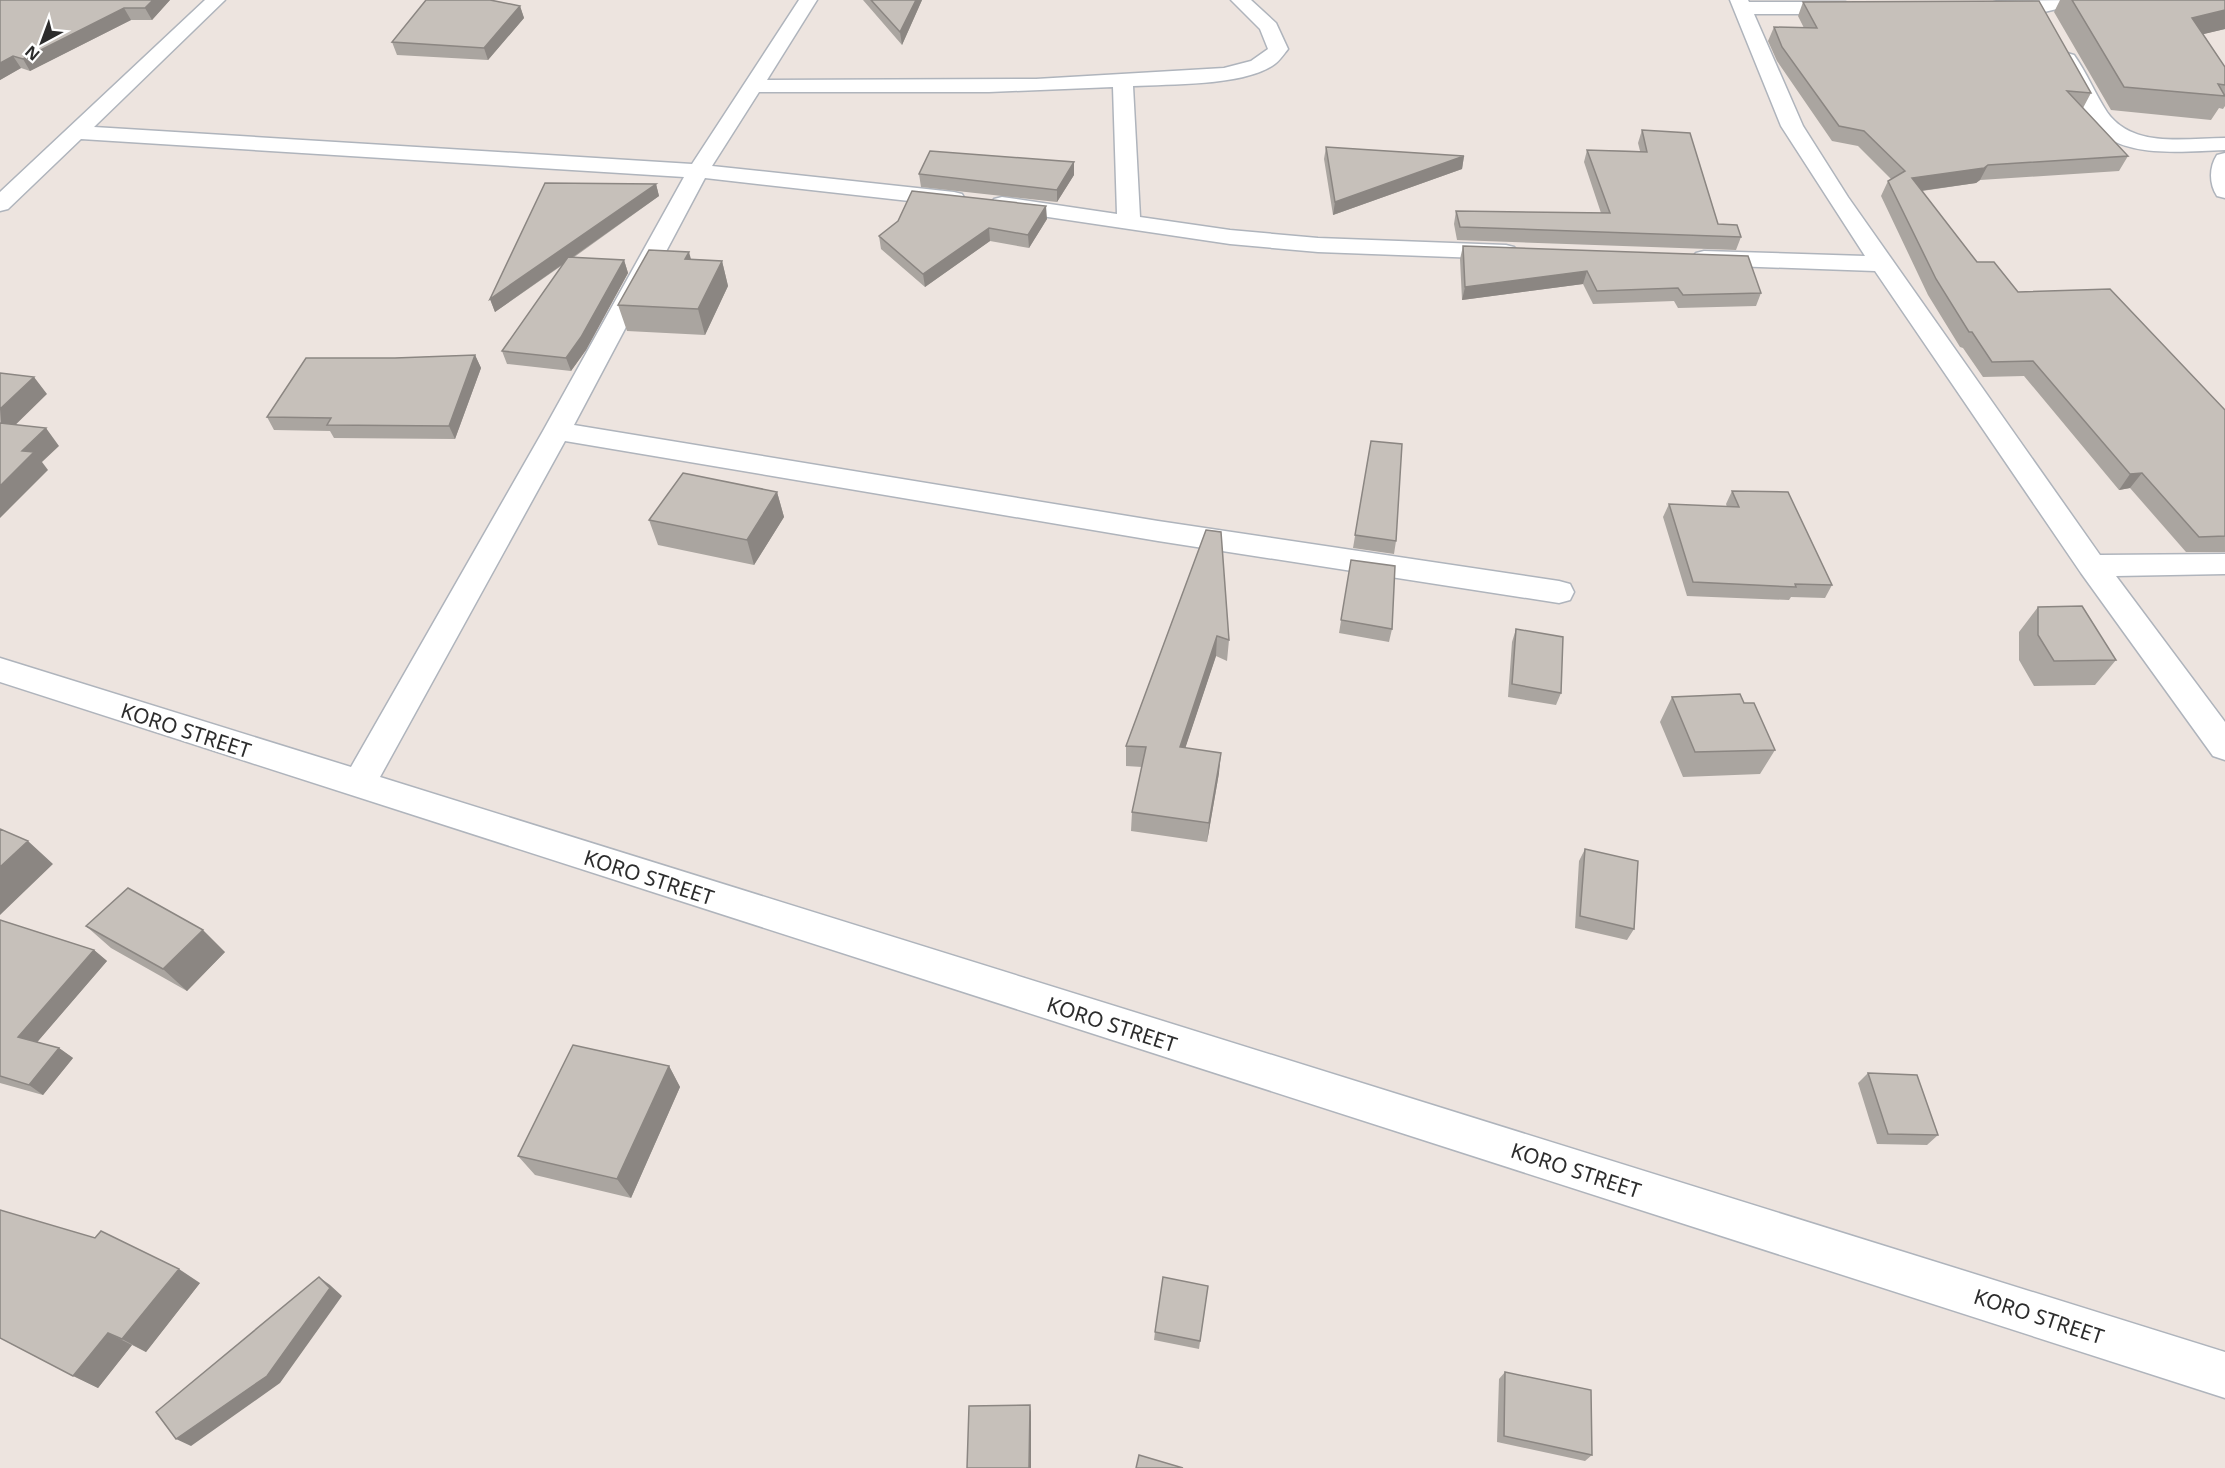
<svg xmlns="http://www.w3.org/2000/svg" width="2225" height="1468" font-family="'Noto Sans',sans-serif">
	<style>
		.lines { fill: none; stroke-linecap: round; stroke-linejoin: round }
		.minor-casing { stroke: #afb4bc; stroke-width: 3 }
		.minor { fill: #fff; fill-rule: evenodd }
		.wall { fill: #aaa5a0 }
		.shaded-wall { fill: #8b8682 }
		.building { fill: #c6c0ba; stroke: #8b8682; stroke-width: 1.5 }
		.labels { text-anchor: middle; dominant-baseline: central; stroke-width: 6; stroke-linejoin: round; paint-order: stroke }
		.street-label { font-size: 21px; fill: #2c2c2c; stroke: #fff }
	</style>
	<rect width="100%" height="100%" fill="#ede4df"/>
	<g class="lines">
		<defs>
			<path id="minor" d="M205,0h20l-131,127 598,37 107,-164h18l-50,80 269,-1 188,-11 27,-7 17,-12 -8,-20 -29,-29h20l25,23 12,26c-5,6 -9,13 -16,17 -32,20 -101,18 -139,20l7,131 90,13 88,8 188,7 8,2 4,5 -4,5 -8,2 -188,-7 -88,-8 -236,-35 -3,-5 3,-5 8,-2 115,17 -4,-127 -124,5h-230l-47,74 242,26 8,2 3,5 -3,5 -8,2 -249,-28 -131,247 584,96 401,60 11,3 4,8 -4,8 -11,3 -401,-62 -593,-100 -185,336 1845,575v46l-2225,-716v-24l351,109 192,-336 141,-254 -603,-38 -73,70 -8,2v-19z
				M1730,0h18l1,2h96l7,2 2,4 -2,4 -7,2h-91l49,112 45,71 252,358 125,-1v20l-109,2 109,146v38l-12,-4 -132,-183 -206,-302 -171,-6 -8,-2 -4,-5 4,-5 8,-2 161,5 -84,-130z
				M2080,0l-2,4 -38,9h-42l-7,-2 -2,-4 2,-4 7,-2z
				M2067,53l7,2c13,18 21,39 33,57 26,37 79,26 118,26v12c-36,1 -98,9 -125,-19 -19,-20 -30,-48 -43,-72l3,-4z
				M2225,153v45l-8,-2c-8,-12 -8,-29 0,-41z"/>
		</defs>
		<!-- minor casing -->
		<use href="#minor" class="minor-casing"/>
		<!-- minor -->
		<use href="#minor" class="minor"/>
	</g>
	<!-- wall -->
	<path class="wall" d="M0,0h170l-18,20h-21l-101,51 -9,-3 -21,12z
		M863,0h59l-20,45z
		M2060,0h165v29l-22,5 22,33v39l-2,3 -4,-1 -8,12 -100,-10 -57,-98z
		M1803,2l288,91 -8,15 45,48 -9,15 -139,9 -4,3 -54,8 55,71 41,30 207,118v142h-39l-56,-64 -11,2 -95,-114 -41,1 -20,-29 -3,-1 -32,-52 -47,-99 7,-15 3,-2 -33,-33 -26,-5 -55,-80 -9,-20 6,-14 30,1 -6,-12z
		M520,6l4,12 -36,42 -91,-5 -5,-13z
		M1642,130l76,94 23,13 -5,13 -279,-10 -3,-16 2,-13 145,2 -17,-51 3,-12 53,1 -2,-8z
		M1326,147l138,9 -2,13 -129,46 -9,-56z
		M1074,162v13l-17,27 -136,-15 -2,-13z
		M656,184l3,12 -86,62 51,2 4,13 -42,77 -15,21 -64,-7 -5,-13 62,-87 -69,48 -5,-13z
		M1047,219l-18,29 -39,-7 -65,46 -44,-38 -2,-13z
		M1463,246l298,47 -5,13 -78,2 -4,-7 -81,3 -10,-20 -121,16 -2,-41z
		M691,259l31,2 6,25 -23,49 -78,-4 -9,-26z
		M475,355l6,13 -26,71 -121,-1 -4,-7 -56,-1 -7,-13 128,-59z
		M1371,441l25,100 -2,13 -41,-6z
		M1732,491l100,94 -7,13 -34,-1 -2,3 -102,-4 -24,-79 6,-13 58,3 -1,-3z
		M777,492l7,25 -30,48 -96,-20 -9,-25z
		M1206,530l23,110 -2,21 -11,-5 -31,92 34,25 -12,69 -76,-11 1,-19 10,-45 -16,-1v-20z
		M1351,560l41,69 -3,13 -50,-9z
		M2038,607l78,53 -21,25 -61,1 -15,-26v-28z
		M1516,629l45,64 -5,12 -48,-8 4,-55z
		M1672,697l103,53 -15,24 -77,3 -23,-55z
		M1585,849l49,80 -7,11 -52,-12 4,-67z
		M0,920l94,30 13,11 -70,81 22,6 14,10 -30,37 -43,-12z
		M86,926l139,26 -38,39 -76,-43z
		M669,1066l11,21 -49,111 -96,-23 -17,-19z
		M1868,1073l70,62 -11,10 -50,-1 -19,-61z
		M200,1283l-54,69 -14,-7 -34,43 -98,-50z
		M1208,1286l-9,63 -45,-9 1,-8z
		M1505,1372l87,83 -7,6 -88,-19 2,-63z"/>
	<!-- shaded-wall -->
	<path class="shaded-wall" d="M153,0h17l-18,20 -7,-12z
		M916,0h6l-20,45 -2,-13z
		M520,6l4,12 -36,42 -4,-12z
		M124,8l7,12 -101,51 -7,-12z
		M2225,10v19l-46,11 13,-22z
		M13,56l8,12 -21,12v-17z
		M1464,156l-2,13 -129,46 2,-13z
		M1074,162v13l-17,27v-12z
		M1988,165l-8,15 -4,3 -71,10 7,-15z
		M656,184l3,12 -164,116 -5,-13z
		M1046,206l1,13 -18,29 -1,-13z
		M989,228l1,13 -65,46 -2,-13z
		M689,252l7,25 -11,-18z
		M624,260l4,13 -42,77 -15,21 -5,-13z
		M722,261l6,25 -23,49 -7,-26z
		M1587,271l-4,13 -121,16 3,-13z
		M475,355l6,13 -26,71 -6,-13z
		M34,377l13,17 -46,45 -1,-30z
		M46,428l13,18 -17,16 6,8 -48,48v-32l22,-35z
		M2142,473l-12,15 -11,2 11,-16z
		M777,492l7,25 -30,48 -7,-25z
		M1217,636l-1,20 -37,111 1,-20z
		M1221,753l-2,20 -12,69 2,-19z
		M28,841l25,23 -53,51v-48z
		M203,930l22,22 -38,39 -24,-22z
		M94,950l13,11 -74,86 -15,-10z
		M59,1048l14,10 -30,37 -14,-10z
		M669,1066l11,21 -49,111 -14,-19z
		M179,1269l21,14 -54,69 -24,-13z
		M319,1277l11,8 12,11 -62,87 -89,63 -15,-7z
		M108,1333l24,12 -34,43 -25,-12z
		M1030,1405l1,7v56h-2z"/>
	<!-- building -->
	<path class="building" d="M0,0h153l-8,8h-21l-101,51 -10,-3 -13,7z
		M426,0h64l30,6 -36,42 -92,-6z
		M871,0h45l-16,32z
		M2072,0h153v10l-33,8 33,49v18l-7,-1 7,12 -101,-9z
		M2039,1l52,92 -24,-2 61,65 -140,9 -4,3 -72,10 65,84h17l24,30 92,-3 115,121v126l-26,1 -57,-64 -12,1 -97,-113 -41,1 -20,-30h-3l-33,-53 -48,-98 17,-10 -41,-40 -25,-5 -57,-79 -8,-20 43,1 -14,-26z
		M1642,130l48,3 28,91 19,1 4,12 -281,-10 -4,-16 154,2 -23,-63 60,2z
		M1326,147l138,9 -129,46z
		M930,151l144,11 -17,28 -138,-16z
		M545,183l111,1 -166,115z
		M912,191l134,15 -18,29 -39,-7 -66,46 -44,-38 19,-15z
		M1463,246l285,10 13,37 -78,2 -5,-7 -81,3 -10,-20 -122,16z
		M649,250l40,2 -4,7 37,2 -24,48 -80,-4z
		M568,257l56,3 -43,77 -15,21 -64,-7z
		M475,355l-26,71 -122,-1 4,-7 -64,-1 39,-59h89z
		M0,373l34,4 -34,32z
		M0,423l46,5 -24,23 12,1 -34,34z
		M1371,441l31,3 -6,97 -41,-6z
		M683,473l94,19 -30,48 -98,-20z
		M1732,491l56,1 44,93 -37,-1 1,3 -103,-5 -24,-78 70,3z
		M1206,530l15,2 8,108 -12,-4 -37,111 41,6 -12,70 -77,-11 14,-65 -20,-1z
		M1351,560l44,6 -3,63 -51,-9z
		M2082,606l34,54 -62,1 -16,-26v-28z
		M1516,629l47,8 -2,56 -49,-9z
		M1740,694l4,9h10l21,47 -80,2 -23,-55z
		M0,829l28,12 -28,26z
		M1585,849l53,12 -4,68 -54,-13z
		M128,888l75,42 -40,39 -77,-43z
		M0,920l94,30 -76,87 41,11 -30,37 -29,-9z
		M573,1045l96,21 -52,113 -99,-23z
		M1868,1073l49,2 21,60 -50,-1z
		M0,1210l95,28 6,-7 78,38 -57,70 -14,-6 -35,43 -73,-38z
		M319,1277l11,11 -63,88 -91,63 -20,-27z
		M1163,1277l45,9 -8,55 -45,-9z
		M1505,1372l86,18 1,65 -88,-19z
		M1030,1405l-1,63h-62l2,-62z
		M1139,1455l44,13h-47z"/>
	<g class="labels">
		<!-- street labels -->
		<g class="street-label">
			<text transform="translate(186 730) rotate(18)">KORO STREET</text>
			<text transform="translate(649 877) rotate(18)">KORO STREET</text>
			<text transform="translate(1112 1024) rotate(18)">KORO STREET</text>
			<text transform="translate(1576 1170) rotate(18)">KORO STREET</text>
			<text transform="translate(2039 1316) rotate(18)">KORO STREET</text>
		</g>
	</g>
	<!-- north arrow -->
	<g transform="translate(42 42) rotate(221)" stroke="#ffffff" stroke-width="4.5" paint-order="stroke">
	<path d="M0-4.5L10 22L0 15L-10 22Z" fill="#2c2c2c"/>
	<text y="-9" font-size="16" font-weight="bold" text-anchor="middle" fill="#2c2c2c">N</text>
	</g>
</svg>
